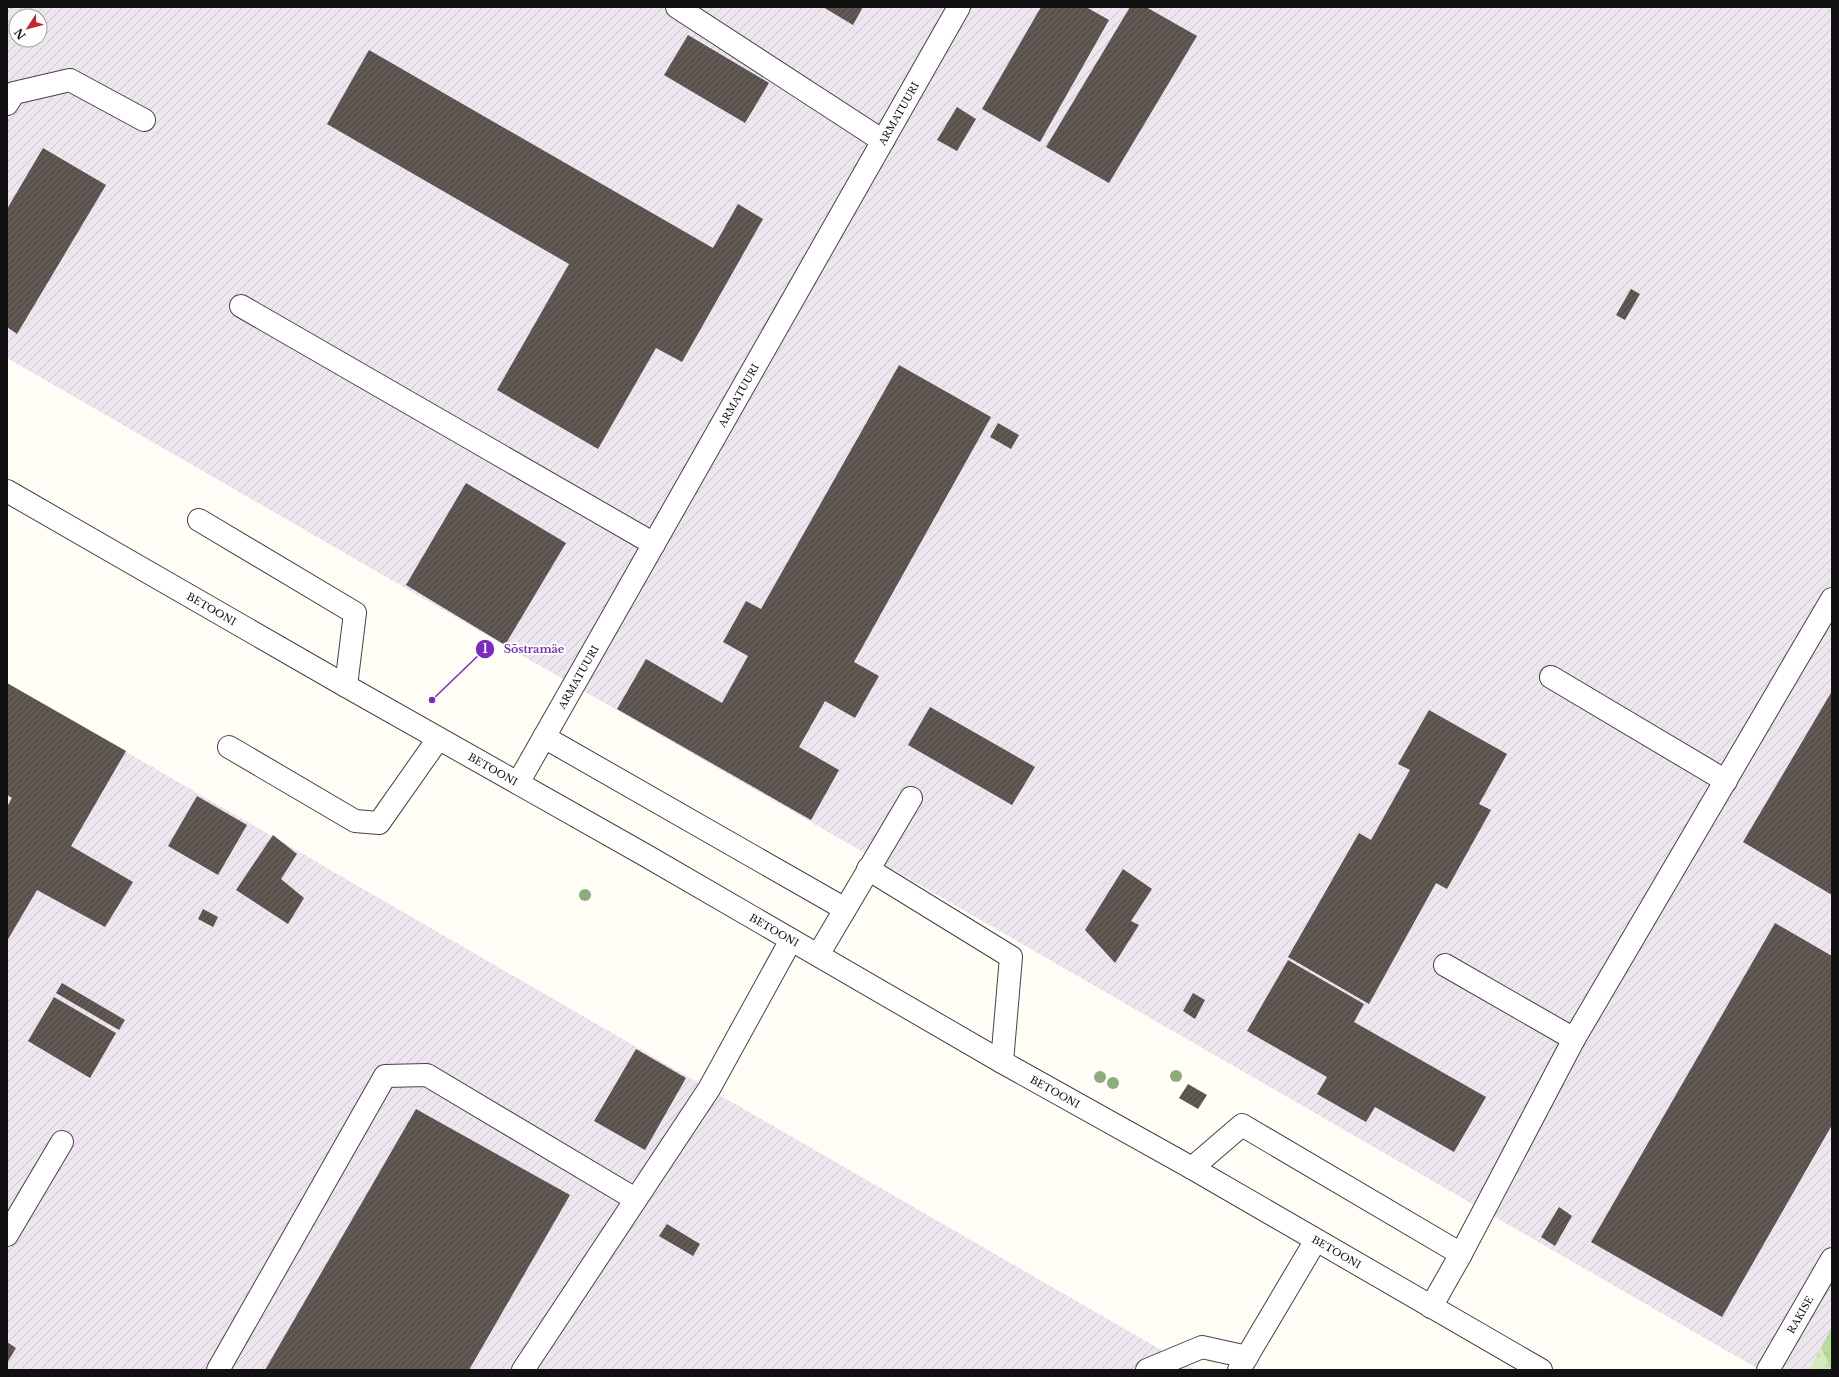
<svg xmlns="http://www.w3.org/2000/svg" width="1839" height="1377" font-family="'Libre Baskerville',serif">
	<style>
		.industrial { fill: url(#industrial-furrows); fill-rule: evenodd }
		.grass { fill: url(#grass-tufts) }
		.forest { fill: url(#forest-crowns) }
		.building { fill: url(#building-hatch) }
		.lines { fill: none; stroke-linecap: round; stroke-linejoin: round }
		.minor-casing { stroke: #444; stroke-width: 24 }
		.minor { stroke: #fff; stroke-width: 22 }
		.tree { fill: #8dad7f }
		.labels { text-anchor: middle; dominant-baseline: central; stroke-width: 4; stroke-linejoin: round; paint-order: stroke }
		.street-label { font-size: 10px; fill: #111; stroke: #fff }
		.leader { fill: none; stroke: #7b2cbf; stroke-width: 1.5 }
		.callout-dot { fill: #7b2cbf; stroke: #fff; stroke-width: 1.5 }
		.mark-label { font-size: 12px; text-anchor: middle; font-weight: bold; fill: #fff }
		.callout-label { font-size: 11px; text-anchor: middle; font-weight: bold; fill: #7b2cbf; stroke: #fff; stroke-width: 4; stroke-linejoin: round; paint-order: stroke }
	</style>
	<defs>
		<pattern id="industrial-furrows" width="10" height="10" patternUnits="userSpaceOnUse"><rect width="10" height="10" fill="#eee6ef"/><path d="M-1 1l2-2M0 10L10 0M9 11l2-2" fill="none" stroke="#cbc4cc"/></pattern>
		<pattern id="grass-tufts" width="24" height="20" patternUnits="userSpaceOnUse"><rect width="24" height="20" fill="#d5ebbd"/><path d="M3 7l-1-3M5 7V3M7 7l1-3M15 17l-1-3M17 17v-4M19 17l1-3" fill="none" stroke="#b6c8a1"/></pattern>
		<pattern id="forest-crowns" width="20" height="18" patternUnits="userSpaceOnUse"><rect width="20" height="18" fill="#b9dc9c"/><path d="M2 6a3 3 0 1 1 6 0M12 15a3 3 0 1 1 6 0" fill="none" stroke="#9ebc85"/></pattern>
		<pattern id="building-hatch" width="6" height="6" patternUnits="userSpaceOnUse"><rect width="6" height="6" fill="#5a524d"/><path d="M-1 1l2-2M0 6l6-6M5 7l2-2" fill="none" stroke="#6d6662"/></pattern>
	</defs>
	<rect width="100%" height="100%" fill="#fffdf5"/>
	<!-- industrial -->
	<path class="industrial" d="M7,7h1825v1321l-24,42h-48l-1753,-1012zM16,16h24v24h-24z
		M7,683l702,406 487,281h-1189z"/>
	<!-- grass -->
	<path class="grass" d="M1832,1328v42h-24z"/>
	<!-- forest -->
	<path class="forest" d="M1832,1328v42h-1l-10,-23z"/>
	<!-- building -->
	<path class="building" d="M823,7h40l-10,18z
		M1041,7h45l23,13 -69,122 -58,-33z
		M1130,7h16l51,29 -88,147 -63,-36z
		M688,35l81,48 -24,40 -81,-48z
		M369,50l344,198 25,-44 25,15 -81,143 -26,-14 -58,101 -101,-59 72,-126 -242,-140z
		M957,107l19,12 -19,32 -20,-11z
		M43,148l63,37 -89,149 -10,-7v-118z
		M1631,289l9,5 -15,26 -9,-5z
		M899,365l92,52 -137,245 25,14 -24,42 -30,-17 -26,46 40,23 -28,50 -194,-111 29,-50 76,44 26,-47 -25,-14 23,-41 15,8z
		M998,423l21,12 -8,14 -21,-12z
		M466,483l100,60 -61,102 -99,-60z
		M7,683l119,68 -55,95 62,36 -28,45 -68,-37 -30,51v-134l5,-9 -5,-3z
		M1832,691v204l-89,-53z
		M930,707l105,60 -23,38 -104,-60z
		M1429,710l78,44 -28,50 12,6 -44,79 -11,-6 -67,121 -81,-47 71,-124 12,7 39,-70 -12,-6z
		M197,796l50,29 -29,50 -50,-29z
		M273,835l24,19 -16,25 23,19 -16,26 -52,-34z
		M1123,869l29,20 -21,32 8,4 -24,38 -30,-33z
		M203,909l15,8 -5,10 -15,-8z
		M1775,923l57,33v169l-110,192 -131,-75z
		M1288,960l76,44 -10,18 132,75 -32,55 -79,-45 -9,15 -49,-28 10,-17 -80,-46z
		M62,983l63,37 -6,10 -63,-37z
		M1193,993l12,7 -10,19 -12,-8z
		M54,997l62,36 -26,45 -62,-37z
		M636,1049l50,29 -41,72 -51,-29z
		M1188,1084l19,11 -9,14 -19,-11z
		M416,1109l154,86 -101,175h-204z
		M1559,1207l13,9 -17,30 -14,-9z
		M667,1224l33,20 -7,12 -34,-20z
		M7,1342l9,6 -9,15z"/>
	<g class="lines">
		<defs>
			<g id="minor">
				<path d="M677,7l206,134"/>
				<path d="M7,104l7,-11 56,-13 74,40"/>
				<path d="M241,306l413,238"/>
				<path id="s1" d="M7,491l339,195 299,169 357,207 190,106 349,202"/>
				<path d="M199,520l156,93 -9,73"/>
				<path d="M1551,677l175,104"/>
				<path d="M544,737l301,172"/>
				<path d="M229,747l126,74 24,2 59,-84"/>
				<path id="s2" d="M518,783l441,-776"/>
				<path d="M868,869l143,88 -9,105"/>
				<path d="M818,955l93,-157"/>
				<path d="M1445,965l129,74"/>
				<path d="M1192,1168l50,-43 219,129"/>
				<path d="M7,1235l55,-93"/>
				<path d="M1431,1307l30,-53 113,-215 258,-440"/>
				<path d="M218,1370l167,-294 42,-1 208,124"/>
				<path d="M523,1370l186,-281 82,-149"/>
				<path d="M1147,1370l55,-23 45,10"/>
				<path d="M1239,1370l77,-130"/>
				<path id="s3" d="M1768,1370l64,-111"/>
			</g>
		</defs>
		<!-- minor casing -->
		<use href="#minor" class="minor-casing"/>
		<!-- minor -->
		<use href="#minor" class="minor"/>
	</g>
	<!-- trees -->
	<g class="tree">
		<circle cx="585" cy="895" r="6"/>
		<circle cx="1176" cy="1076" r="6"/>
		<circle cx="1100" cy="1077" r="6"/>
		<circle cx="1113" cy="1083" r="6"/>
	</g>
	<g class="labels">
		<!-- street labels -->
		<g class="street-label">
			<text stroke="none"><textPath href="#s2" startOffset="770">ARMATUURI</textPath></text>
			<text stroke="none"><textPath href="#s2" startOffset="446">ARMATUURI</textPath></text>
			<text stroke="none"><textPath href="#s1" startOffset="236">BETOONI</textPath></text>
			<text stroke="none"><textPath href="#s2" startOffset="122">ARMATUURI</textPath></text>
			<text stroke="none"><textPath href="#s1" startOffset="560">BETOONI</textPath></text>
			<text stroke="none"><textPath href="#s1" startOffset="884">BETOONI</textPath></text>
			<text stroke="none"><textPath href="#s1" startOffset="1208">BETOONI</textPath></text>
			<text stroke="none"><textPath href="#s1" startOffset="1532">BETOONI</textPath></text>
			<text stroke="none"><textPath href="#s3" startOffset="64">RAKISE</textPath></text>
		</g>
	</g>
	<!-- callouts -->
	<path class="leader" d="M432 700L485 649"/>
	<g class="callout-dot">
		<circle cx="432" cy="700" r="4"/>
		<circle cx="485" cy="649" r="10"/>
	</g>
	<g class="mark-label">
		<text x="485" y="653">1</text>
	</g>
	<g class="callout-label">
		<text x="534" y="653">Sõstramäe</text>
	</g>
	<!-- border -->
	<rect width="1839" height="1377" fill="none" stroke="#111111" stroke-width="16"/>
	<!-- north arrow -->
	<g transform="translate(28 28) rotate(234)"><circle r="19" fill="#ffffff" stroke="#a0a0a0"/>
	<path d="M0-3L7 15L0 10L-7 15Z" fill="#c4262e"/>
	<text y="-6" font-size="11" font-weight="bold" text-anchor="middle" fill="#111111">N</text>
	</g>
</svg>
